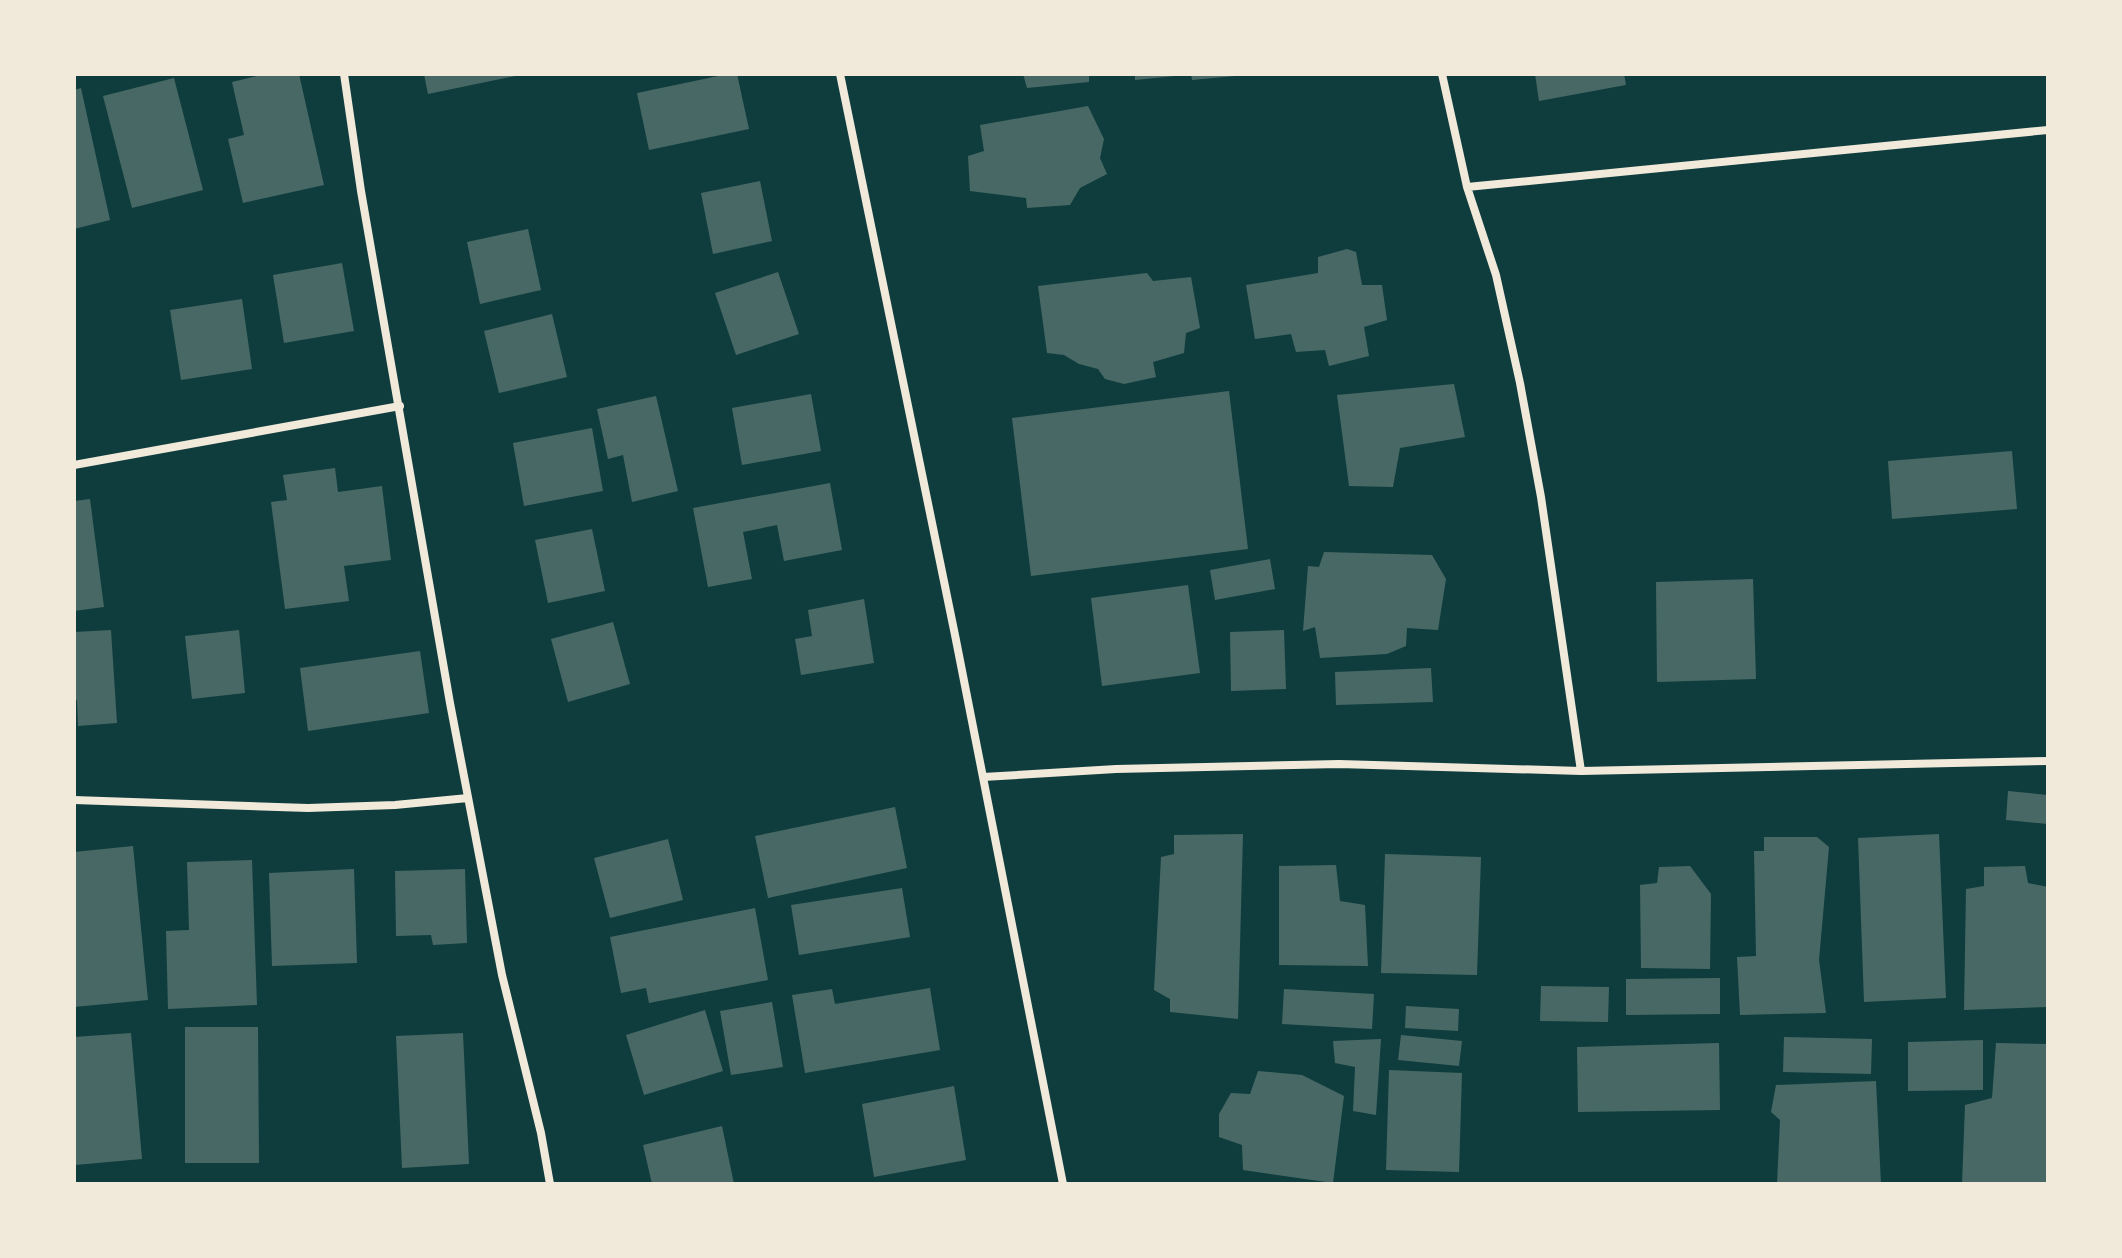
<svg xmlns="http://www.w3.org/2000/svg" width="2122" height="1258" font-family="Rubik,sans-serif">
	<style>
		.building { fill: #486865 }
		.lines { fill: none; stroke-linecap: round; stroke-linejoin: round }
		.minor { stroke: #f1e9da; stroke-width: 8 }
	</style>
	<rect width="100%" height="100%" fill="#0f3d3e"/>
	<!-- building -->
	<path class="building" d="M265,74h34l25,111 -81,18 -15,-64 16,-4 -12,-53z
		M424,74h96v1l-92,19z
		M728,74h9l12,55 -100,21 -12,-57z
		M1023,74h66v8l-62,6z
		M1135,74h39l1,2 -40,4z
		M1191,74h44v2l-43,4z
		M1535,74h89l2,11 -87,16z
		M174,78l29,112 -71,18 -29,-112z
		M81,88l29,132 -36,9v-139z
		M1088,106l16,33 -4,19 7,16 -27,14 -10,17 -43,3 -1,-10 -56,-7 -2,-35 16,-5 -4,-26z
		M760,181l12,60 -59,13 -12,-61z
		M528,229l13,61 -61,14 -13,-62z
		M1347,249l9,3 6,33h20l5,35 -23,7 5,29 -40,10 -4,-16 -29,2 -5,-18 -36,5 -9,-54 72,-12v-16z
		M342,263l12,68 -70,12 -11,-68z
		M778,272l21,62 -63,21 -21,-62z
		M1147,273l6,8 38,-4 9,51 -14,5 -2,20 -31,9 3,15 -32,7 -19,-5 -7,-10 -19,-5 -15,-9 -17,-2 -9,-67z
		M242,299l10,70 -71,11 -11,-70z
		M552,314l15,63 -68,16 -15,-62z
		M1454,384l11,53 -65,11 -7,39 -44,-1 -12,-91z
		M1229,391l19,158 -217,27 -19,-158z
		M811,394l10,57 -79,14 -10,-57z
		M656,396l22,95 -46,11 -9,-47 -15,4 -11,-50z
		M592,428l11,63 -79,15 -11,-63z
		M2012,451l5,58 -125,10 -4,-58z
		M335,468l3,24 44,-6 9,74 -47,6 5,35 -64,8 -14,-107 16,-2 -4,-25z
		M830,483l12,67 -58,11 -7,-36 -34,7 9,47 -44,8 -15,-79z
		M90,499l14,108 -30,4v-110z
		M592,529l13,62 -57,12 -13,-63z
		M1324,552l108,3 14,24 -8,51 -31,-2 -1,18 -19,8 -67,4 -5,-31 -12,4 5,-65 11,1z
		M1270,559l5,30 -60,11 -5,-30z
		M1753,579l3,100 -99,3 -1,-100z
		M1188,585l12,88 -98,13 -11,-88z
		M864,599l10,64 -73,12 -6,-36 17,-3 -4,-26z
		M613,622l17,62 -62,18 -17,-63z
		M111,630l6,93 -39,3 -1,-26 -3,1v-69z
		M239,630l6,63 -53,6 -7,-63z
		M1284,630l2,59 -55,2 -1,-59z
		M420,651l9,62 -121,18 -8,-63z
		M1431,668l2,34 -97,3 -1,-33z
		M2008,791l40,4v29l-42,-4z
		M895,807l12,61 -139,30 -13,-62z
		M1243,834l-5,185 -68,-7v-13l-16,-9 7,-133 13,-3v-19z
		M1939,834l7,164 -82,4 -6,-164z
		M1764,837h53l12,10 -10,113 7,53 -86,2 -3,-58 19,-1 -2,-105h10z
		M668,839l15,61 -73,18 -16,-60z
		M133,846l15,154 -74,7v-155z
		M1385,854l96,3 -4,118 -96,-2z
		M252,860l5,145 -89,4 -2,-78 23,-1 -2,-68z
		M1336,865l4,36 25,4 3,61 -89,-1v-99z
		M1690,866l21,28 -1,75 -69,-1 -1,-83 17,-2 2,-16z
		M2025,866l3,17 20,4v120l-84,3 2,-121 18,-3v-19z
		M354,869l3,94 -85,3 -3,-93z
		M465,869l2,74 -34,2 -2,-10 -35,1 -1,-65z
		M902,888l8,49 -111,18 -8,-50z
		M755,908l13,72 -119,23 -3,-15 -25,5 -11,-56z
		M1720,978v36l-94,1v-36z
		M1541,986l68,1 -1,35 -68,-1z
		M930,988l10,62 -135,23 -13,-78 40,-6 3,15z
		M1284,989l90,5 -2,35 -90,-5z
		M772,1002l11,65 -52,8 -11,-64z
		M1406,1006l53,3 -1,22 -53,-3z
		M705,1010l18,61 -79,24 -18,-60z
		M185,1027h73l1,136h-74z
		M131,1033l11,126 -67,6 -1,-128z
		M463,1033l6,131 -67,4 -6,-132z
		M1401,1035l61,6 -3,25 -61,-6z
		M1784,1037l88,2 -1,35 -88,-2z
		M1381,1039l-5,76 -23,-4 2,-44 -20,-4 -2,-22z
		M1983,1040v50l-75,1v-49z
		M1719,1043l1,67 -142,2 -1,-65z
		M1996,1043l52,1v140h-86l3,-79 27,-7z
		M1389,1070l73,3 -3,99 -73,-2z
		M1258,1071l44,4 42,21 -11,87 -90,-13 -1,-25 -23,-8v-23l12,-21 19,1z
		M1876,1081l5,103h-104l3,-64 -9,-8 5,-27z
		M954,1086l12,74 -92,17 -12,-73z
		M722,1126l12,58h-82l-9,-39z"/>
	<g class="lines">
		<!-- minor -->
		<path class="minor" d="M344,74l17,117 89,512 52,272 39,158 9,51
			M840,74l115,561 108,549
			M1442,74l25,113 29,88 24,108 21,114 40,274
			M1467,187l581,-57
			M74,465l326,-59
			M983,777l133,-8 223,-5 242,7 467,-10
			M74,800l234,8 87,-3 73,-7"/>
	</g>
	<!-- border -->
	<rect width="2122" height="1258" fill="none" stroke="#f1e9da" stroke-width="152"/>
</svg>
